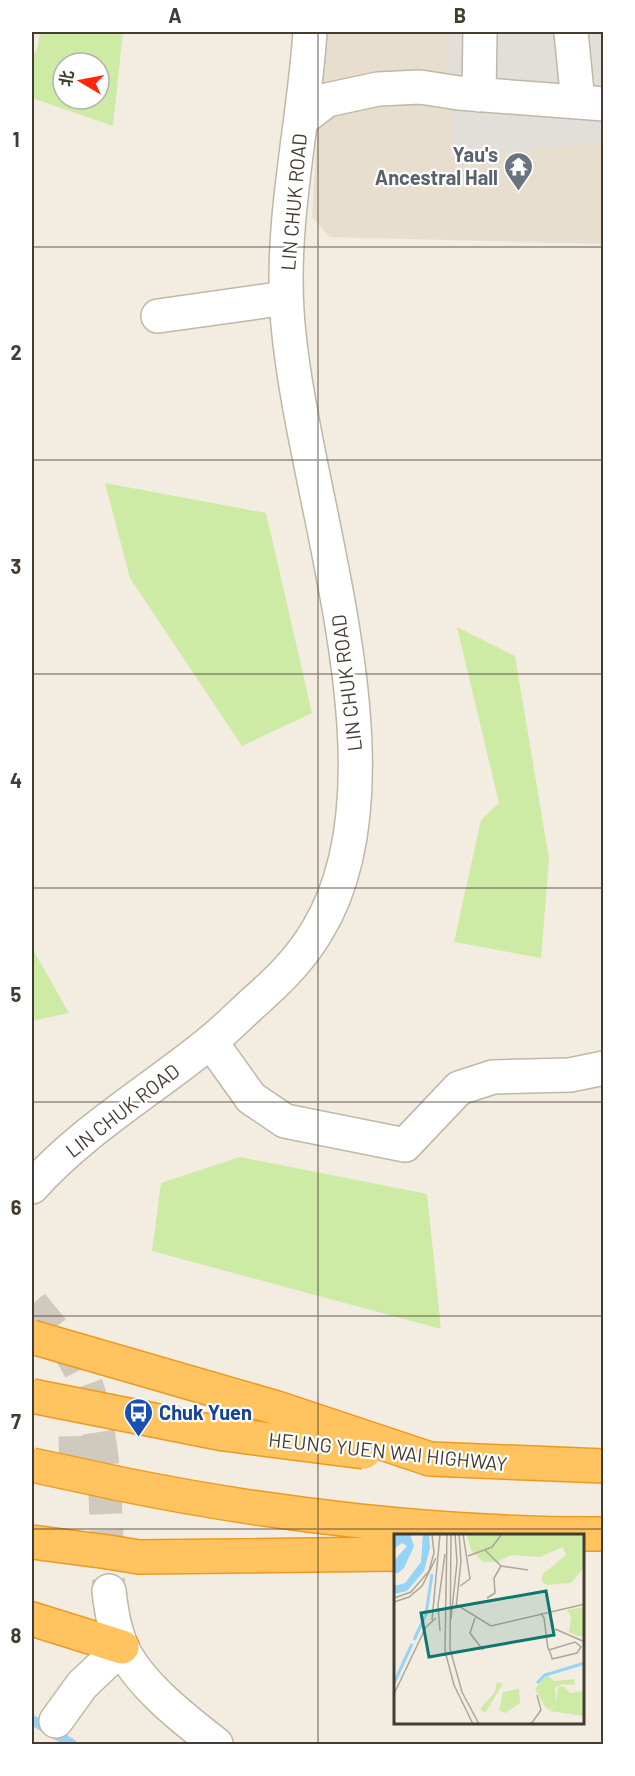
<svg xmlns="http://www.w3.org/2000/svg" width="635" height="1776" font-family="Barlow,'Noto Sans SC',sans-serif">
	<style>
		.residential { fill: #e7dece }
		.green { fill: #ceeba5; fill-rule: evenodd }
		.parking { fill: #e2deda }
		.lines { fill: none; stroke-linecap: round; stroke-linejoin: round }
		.stream { stroke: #95d3f7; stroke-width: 10 }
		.minor-tunnel { stroke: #cfc9be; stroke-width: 33; stroke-dasharray: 33 16; stroke-linecap: butt }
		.minor-casing { stroke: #c1b7a6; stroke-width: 36 }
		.highway-casing { stroke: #ec9a21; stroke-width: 36 }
		.minor { stroke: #fff; stroke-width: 33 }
		.highway { stroke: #ffc45f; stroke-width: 33 }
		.highway-bridge-casing { stroke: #ec9a21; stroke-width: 36; stroke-linecap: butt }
		.highway-bridge { stroke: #ffc45f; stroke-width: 33 }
		.grid { fill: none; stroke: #443c31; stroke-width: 1.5; stroke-opacity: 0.55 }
		.labels { text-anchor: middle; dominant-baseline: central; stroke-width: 4.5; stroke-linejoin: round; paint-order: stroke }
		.worship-label { font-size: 20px; font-weight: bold; fill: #5b616d; stroke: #fff; text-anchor: end }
		.street-label { font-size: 20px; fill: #443c31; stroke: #fff }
		.transit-label { font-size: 20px; font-weight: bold; fill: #164399; stroke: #fff; text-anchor: start }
		.inset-river { fill: none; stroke: #95d3f7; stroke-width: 3 }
		.inset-road { fill: none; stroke: #aca69b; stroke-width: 1.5 }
		.view { fill: #0f766e; fill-opacity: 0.15; stroke: #0f766e; stroke-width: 3 }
		.inset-edge { fill: none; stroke: #443c31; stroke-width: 3 }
		.neatline { fill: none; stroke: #443c31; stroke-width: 2 }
		.grid-label { font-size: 20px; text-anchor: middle; font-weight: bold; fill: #443c31 }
	</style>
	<rect width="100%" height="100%" fill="#f2ece1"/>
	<!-- residential -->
	<path class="residential" d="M321,32h282v212l-273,-7 -18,-20 10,-166z"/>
	<!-- green -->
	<path class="green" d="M40,32h83l-10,94 -81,-28v-42l5,-6zM63,63h36v36h-36z
		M105,483l161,30 46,200 -70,33 -112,-168z
		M457,627l58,29 34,203 -8,99 -87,-16 27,-122 18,-17z
		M32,948l37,65 -37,8z
		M240,1157l187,37 14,135 -289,-78 9,-68z"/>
	<!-- parking -->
	<path class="parking" d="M446,32h157v111l-149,13z"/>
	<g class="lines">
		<!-- stream -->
		<path class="stream" d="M32,1720l40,24"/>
		<!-- minor-tunnel -->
		<path class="minor-tunnel" d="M32,1304c16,20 34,40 46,62 31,56 27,161 31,225
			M59,1453l40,-1"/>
		<defs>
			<path id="minor" d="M571,32l7,70
				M479,95l1,-63
				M301,120l26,-20 51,-11 42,-2 39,6 145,11
				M158,316l128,-18
				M211,1042l40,56 34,23 120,24 54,-57 34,-11 77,-2 34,-7
				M32,1187c51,-57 118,-96 177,-144 15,-12 29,-26 43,-39 25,-22 48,-44 65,-73 97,-158 -19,-443 -30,-620 -6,-94 17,-187 23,-279
				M109,1591c2,18 5,37 12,54 15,37 64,75 95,99
				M56,1721l26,-36 40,-38"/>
			<path id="highway" d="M430,1459l174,7
				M116,1483c154,32 330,52 488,51
				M108,1552l31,5 256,-3
				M32,1619l90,28"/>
		</defs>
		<!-- minor casing -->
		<use href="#minor" class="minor-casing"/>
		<!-- highway casing -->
		<use href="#highway" class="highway-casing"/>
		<!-- minor -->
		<use href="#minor" class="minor"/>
		<!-- highway -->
		<use href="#highway" class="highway"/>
		<defs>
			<path id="highway-bridge" d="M32,1337l245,71 153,51
				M32,1396l192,38 140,18
				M32,1465l84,18
				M32,1542l76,10"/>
		</defs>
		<!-- highway-bridge casing -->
		<use href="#highway-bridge" class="highway-bridge-casing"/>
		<!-- highway-bridge -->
		<use href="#highway-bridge" class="highway-bridge"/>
	</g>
	<!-- grid -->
	<path class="grid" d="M318,32v1712M32,247h572M32,460h572M32,674h572M32,888h572M32,1102h572M32,1316h572M32,1529h572"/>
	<!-- icons -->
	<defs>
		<symbol id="temple-pin" viewBox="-11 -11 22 30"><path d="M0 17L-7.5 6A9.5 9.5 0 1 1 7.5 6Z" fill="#6b7280" stroke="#fff"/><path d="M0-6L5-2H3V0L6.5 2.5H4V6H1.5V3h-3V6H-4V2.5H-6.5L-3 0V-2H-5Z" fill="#fff"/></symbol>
		<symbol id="bus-pin" viewBox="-11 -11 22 30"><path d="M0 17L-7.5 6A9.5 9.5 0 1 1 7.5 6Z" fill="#1a4fb4" stroke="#fff"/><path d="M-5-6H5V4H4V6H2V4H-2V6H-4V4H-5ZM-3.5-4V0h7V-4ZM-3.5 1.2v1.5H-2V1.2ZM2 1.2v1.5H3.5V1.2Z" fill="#fff"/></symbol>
	</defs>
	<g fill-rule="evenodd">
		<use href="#temple-pin" x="502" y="150" width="33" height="45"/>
		<use href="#bus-pin" x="122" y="1396" width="33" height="45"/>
	</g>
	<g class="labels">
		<!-- worship labels -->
		<g class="worship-label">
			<text x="498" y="154">Yau's<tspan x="498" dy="23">Ancestral Hall</tspan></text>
		</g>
		<!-- street labels -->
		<g class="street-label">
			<text transform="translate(293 202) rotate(-85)">LIN CHUK ROAD</text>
			<text transform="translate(346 683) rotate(-97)">LIN CHUK ROAD</text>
			<text transform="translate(122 1110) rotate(-38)">LIN CHUK ROAD</text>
			<text transform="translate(388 1451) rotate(6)">HEUNG YUEN WAI HIGHWAY</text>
		</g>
		<!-- transit labels -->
		<g class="transit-label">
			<text x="159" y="1412">Chuk Yuen</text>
		</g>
	</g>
	<!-- overview -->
	<g transform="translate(394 1534)">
		<rect width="190" height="190" fill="#f2ece1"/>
		<path d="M190,0v34l-13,15 -24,2 -6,-4 2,-7 23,-19 -3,-8 -23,10 -30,-2 -12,7h-15l-12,-12 -4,-15zM190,73v29h-7l-8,-4 2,-16 -4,-6zM153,141l7,6 20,-2 1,6 -12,-1 -8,3 1,17 2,-17 5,-1 7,7 14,-2v25l-35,-5 6,-6 -6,5 -4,-3 -10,-18zM103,148l6,2 -18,29 -5,-4 15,-17zM125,155l1,14 -15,10 -6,-3 4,-18z" fill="#ceeba5"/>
		<path d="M0,0h16l4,12 -10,22 -6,5h-4v-12l13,-15 -5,-3 -8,6zM29,0h6l1,14 -6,23 -17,20 -13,3v-8l11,-3 16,-21z" fill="#95d3f7"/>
		<path class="inset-river" d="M20,106l12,-26 6,-40M0,149l18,-39M143,149l8,-8 40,-12"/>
		<path class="inset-road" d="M53,0l-2,117 9,34 19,39M57,0l-1,115 12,43 17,32M90,15l17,17 27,4M74,22l24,-9 10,-13M66,52l10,-7 -7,-45M0,64l17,-6 18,-21 5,-18 -2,-19M93,64l8,-5 -1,-15 7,-12M0,68l15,-5 13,-11 14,-28M63,71l34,21 94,-22M62,74l5,-47 -2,-27M147,79l3,5 3,24 1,6 1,2 2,5 1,3v1l25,-6 4,-6 -6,-5 -26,8M81,84l-5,15 13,17M57,85l6,-57 -2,-28M38,86l8,-86M161,95l30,13M46,97l-2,-26 7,-51M0,160l32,-67 10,-9M137,190l10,-14 -4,-15"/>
		<path class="view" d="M152,57l8,44 -125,22 -8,-44z"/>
		<rect width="190" height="190" class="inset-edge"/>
	</g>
	<!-- border -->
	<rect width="635" height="1776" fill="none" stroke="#ffffff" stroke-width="66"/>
	<!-- north arrow -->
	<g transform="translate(81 81) rotate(280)"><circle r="28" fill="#ffffff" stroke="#b4b1ad" stroke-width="1.5"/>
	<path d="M0-4.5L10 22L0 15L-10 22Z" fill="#ff270b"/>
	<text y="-9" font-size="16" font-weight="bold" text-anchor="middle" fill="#443c31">北</text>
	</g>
	<rect x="33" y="33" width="569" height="1710" class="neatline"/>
	<g class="grid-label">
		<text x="175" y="23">A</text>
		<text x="460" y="23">B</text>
		<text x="16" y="147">1</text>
		<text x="16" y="360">2</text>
		<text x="16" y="574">3</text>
		<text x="16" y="788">4</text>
		<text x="16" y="1002">5</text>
		<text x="16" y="1215">6</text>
		<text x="16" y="1429">7</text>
		<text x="16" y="1643">8</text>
	</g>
</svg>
